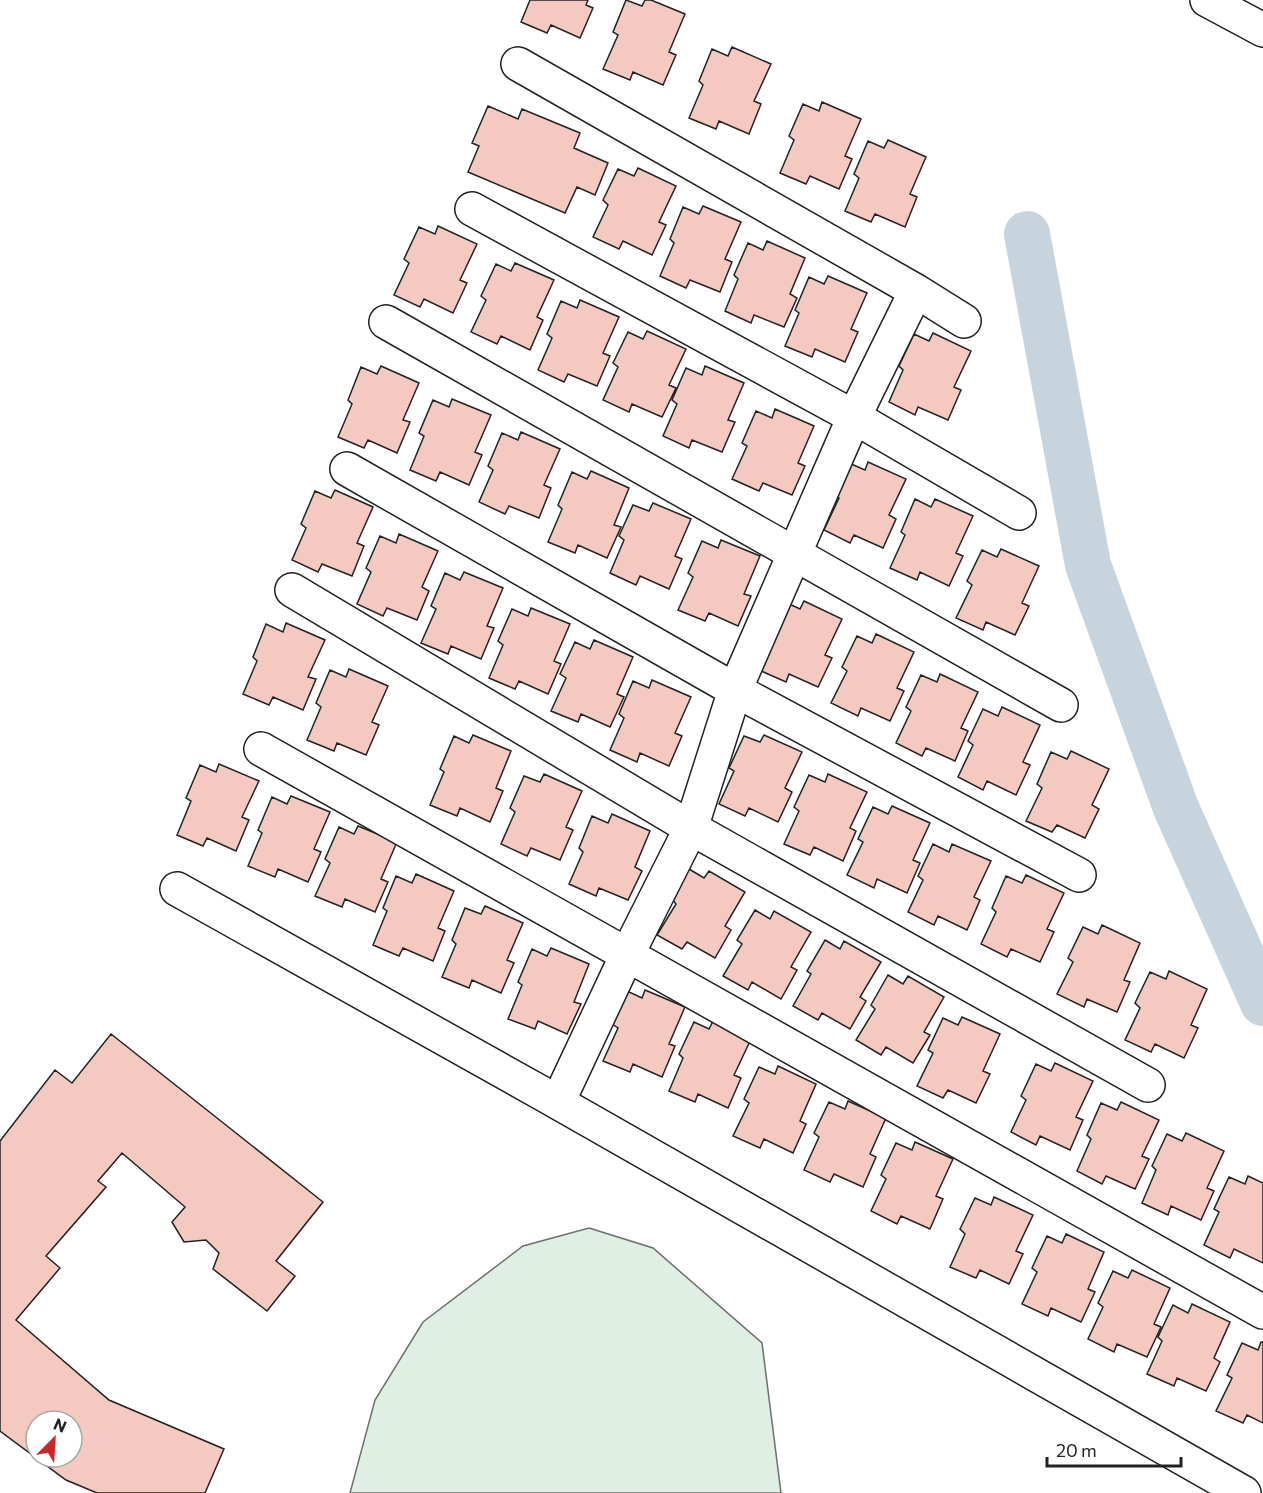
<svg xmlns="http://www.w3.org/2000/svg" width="1263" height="1493" font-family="Commissioner,sans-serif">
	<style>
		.green { fill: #e0efe3; stroke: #6f6f6f; stroke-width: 1.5 }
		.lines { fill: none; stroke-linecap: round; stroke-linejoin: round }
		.canal { stroke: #c7d3dd; stroke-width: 46 }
		.building { fill: #f3c9c0; stroke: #222; stroke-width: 1.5; fill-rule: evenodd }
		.minor-casing { stroke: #222; stroke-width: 36 }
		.tertiary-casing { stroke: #222; stroke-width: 36 }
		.minor { stroke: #fff; stroke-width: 33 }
		.tertiary { stroke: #fff; stroke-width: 33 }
	</style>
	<rect width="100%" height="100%" fill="#fff"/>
	<!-- green -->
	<path class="green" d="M589,1228l64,20 109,95 19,150h-431l25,-93 48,-78 100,-76z"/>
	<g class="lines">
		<!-- canal -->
		<path class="canal" d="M1027,234l61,331 88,243 87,195"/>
	</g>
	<!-- building -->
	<path class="building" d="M530,0h58l-2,5 7,3 -13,30 -29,-13 -4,8 -26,-11z
		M626,0l16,6 3,-6h6l34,14 -16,38 7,3 -13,30 -30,-13 -3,8 -27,-11 15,-34 -5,-3z
		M732,47l39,17 -17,37 7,3 -12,30 -30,-13 -3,8 -27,-11 14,-33 -4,-4 13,-32 16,7z
		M822,102l39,17 -16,37 7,3 -13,30 -29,-13 -4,8 -26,-11 14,-33 -5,-4 14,-32 16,7z
		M488,106l30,13 4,-10 58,24 -6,15 34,15 -13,32 -18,-8 -12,26 -97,-41 11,-26 -7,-3z
		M888,140l38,17 -16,37 7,3 -12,30 -30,-13 -4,8 -26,-11 14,-33 -5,-4 14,-33 16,7z
		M638,168l38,18 -17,36 7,3 -14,30 -29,-14 -4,8 -26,-12 15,-32 -5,-5 15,-31 16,7z
		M703,206l38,16 -16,37 7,3 -12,30 -30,-12 -4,8 -26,-12 14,-33 -4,-4 13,-32 16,7z
		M438,226l39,18 -17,36 7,3 -14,30 -29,-14 -4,8 -26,-12 15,-32 -5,-4 15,-32 16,7z
		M767,241l38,17 -15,36 7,4 -13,29 -30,-12 -3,8 -26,-12 13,-32 -4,-4 14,-32 15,7z
		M515,263l39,17 -17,37 6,3 -13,30 -29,-14 -4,8 -26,-12 15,-32 -5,-4 15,-32 15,7z
		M828,276l39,17 -16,36 7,3 -13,30 -30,-13 -3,8 -27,-11 14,-33 -4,-3 14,-33 15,7z
		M580,300l39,17 -16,36 7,3 -13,30 -29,-12 -4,8 -26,-12 14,-32 -5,-4 14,-33 16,7z
		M647,331l39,18 -17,36 7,3 -14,29 -30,-13 -3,8 -26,-12 15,-33 -5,-4 15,-31 15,7z
		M933,333l38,18 -17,36 7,3 -13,30 -30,-13 -3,8 -26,-13 14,-32 -4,-4 15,-32 15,7z
		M381,366l38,17 -16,37 7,2 -13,31 -29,-13 -4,8 -26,-11 14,-33 -4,-4 13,-33 16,7z
		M705,366l39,17 -16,37 7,2 -13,30 -30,-12 -3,8 -26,-12 14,-32 -5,-4 14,-32 16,7z
		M452,399l39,16 -16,37 7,3 -13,30 -29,-13 -4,9 -26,-11 14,-34 -5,-3 14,-33 16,7z
		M775,409l39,17 -16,37 7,3 -13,29 -29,-12 -4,8 -27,-12 15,-33 -5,-3 14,-32 16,7z
		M521,432l39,17 -16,36 7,3 -12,30 -30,-12 -4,8 -26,-12 14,-32 -5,-4 14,-33 16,7z
		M868,462l38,17 -17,36 7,4 -13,29 -29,-13 -4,8 -26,-13 15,-32 -5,-4 15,-31 16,7z
		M591,471l38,17 -15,37 7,2 -14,31 -29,-13 -3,8 -27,-11 14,-33 -4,-4 14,-33 15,7z
		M335,490l38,17 -16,36 7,3 -12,30 -30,-12 -4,8 -26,-12 14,-32 -5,-4 14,-33 16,7z
		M915,499l16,8 4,-8 38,17 -17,37 7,3 -14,30 -29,-14 -3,8 -27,-12 15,-33 -4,-3z
		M653,503l38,16 -16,37 7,3 -13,30 -29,-13 -4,9 -26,-12 14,-33 -5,-4 14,-31 16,6z
		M399,534l39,17 -16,36 7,4 -12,29 -30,-12 -4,8 -26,-12 14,-32 -5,-4 14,-32 16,7z
		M721,540l39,16 -16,38 7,2 -13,30 -29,-13 -4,8 -27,-11 15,-33 -5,-4 14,-32 16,7z
		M1001,549l38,17 -17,37 7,3 -14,29 -29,-13 -3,8 -27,-12 16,-33 -5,-4 15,-31 15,7z
		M464,572l39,16 -16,38 7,2 -13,31 -30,-13 -3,8 -27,-11 15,-34 -5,-3 14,-33 15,7z
		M804,601l38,18 -17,36 7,3 -14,29 -29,-13 -3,8 -27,-12 26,-68 15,7z
		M531,608l39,16 -16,37 7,3 -13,30 -29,-13 -4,8 -26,-11 14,-33 -5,-4 14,-32 16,7z
		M286,623l39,17 -17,37 8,2 -13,31 -30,-13 -4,8 -26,-11 14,-33 -4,-4 13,-33 17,8z
		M876,634l38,18 -17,36 7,3 -14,30 -29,-13 -3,8 -27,-13 16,-32 -5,-4 15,-31 15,7z
		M594,640l39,17 -16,37 7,3 -14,30 -29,-13 -3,8 -27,-11 15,-33 -6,-4 15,-32 15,7z
		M349,669l39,17 -16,36 7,3 -13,30 -29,-12 -3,8 -27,-11 14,-33 -5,-4 14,-33 16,7z
		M940,674l38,18 -17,36 7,3 -13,30 -29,-13 -4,8 -26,-13 15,-32 -5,-4 15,-32 16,7z
		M652,680l39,17 -16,36 7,3 -13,30 -29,-13 -3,9 -27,-12 14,-32 -5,-4 14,-33 16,7z
		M1002,707l38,18 -17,37 7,3 -14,30 -29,-14 -4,9 -25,-13 15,-32 -5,-4 15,-32 15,7z
		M473,735l38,16 -15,37 7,3 -13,31 -30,-14 -3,8 -27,-11 14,-33 -4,-3 14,-33 15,7z
		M764,735l38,17 -17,36 7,4 -14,30 -29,-14 -4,8 -26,-12 15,-33 -5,-3 15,-32 16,6z
		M1071,751l38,18 -17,36 7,4 -14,29 -28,-13 -5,7 -26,-11 16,-33 -5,-4 14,-32 16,7z
		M219,764l40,17 -17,36 7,3 -13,31 -29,-13 -4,8 -26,-11 14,-34 -5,-3 14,-33 16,7z
		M544,774l38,17 -16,36 7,3 -13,30 -29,-12 -4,8 -26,-12 14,-32 -5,-4 14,-32 16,6z
		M828,774l39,18 -17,36 6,3 -13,30 -29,-14 -4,8 -26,-11 15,-33 -5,-4 15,-32 16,7z
		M291,796l39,16 -16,37 7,3 -13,30 -30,-13 -3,8 -27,-11 14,-33 -4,-3 14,-33 15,7z
		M892,806l38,17 -17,37 7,3 -13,30 -30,-14 -3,9 -27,-13 16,-33 -5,-3 15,-32 15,7z
		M612,814l38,17 -15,36 7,4 -14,29 -29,-12 -3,8 -27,-12 14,-32 -4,-4 13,-32 16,7z
		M358,826l39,16 -16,37 7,3 -13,30 -30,-13 -3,8 -27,-11 15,-33 -5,-4 14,-32 15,7z
		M933,844l16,8 3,-8 39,17 -17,36 6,3 -13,30 -29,-14 -4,9 -26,-13 15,-32 -5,-4z
		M689,869l15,9 5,-7 36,21 -20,34 6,4 -16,28 -28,-16 -5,7 -25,-14 19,-31 -4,-5z
		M416,874l38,17 -16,37 7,3 -12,30 -30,-13 -4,8 -26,-11 14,-34 -4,-3 13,-32 16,7z
		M1026,875l38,18 -17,36 7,3 -14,30 -29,-13 -4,8 -26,-13 15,-32 -4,-4 14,-32 16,7z
		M485,906l38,17 -16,37 7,3 -13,30 -29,-13 -3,8 -27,-11 14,-33 -4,-4 13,-32 16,6z
		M755,910l15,9 4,-8 37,21 -20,35 6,3 -16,29 -29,-17 -4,8 -25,-14 19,-32 -5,-4z
		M1102,925l38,18 -16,37 6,2 -13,30 -30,-13 -3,8 -27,-13 16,-32 -5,-4 15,-31 15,7z
		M825,940l15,9 4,-8 37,21 -21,35 6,4 -16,28 -28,-16 -4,7 -25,-14 18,-32 -4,-3z
		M551,948l38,16 -15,38 7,2 -14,30 -29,-13 -3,8 -27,-10 14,-34 -4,-3 14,-33 15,7z
		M1169,971l38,18 -16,36 7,3 -14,30 -29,-14 -4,8 -26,-12 15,-32 -5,-5 15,-31 16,7z
		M888,975l15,9 5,-8 36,21 -20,35 6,3 -17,28 -27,-16 -5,8 -25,-15 19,-31 -4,-4z
		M645,990l40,17 -16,37 6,2 -13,31 -29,-13 -3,8 -27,-11 15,-33 -6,-4 15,-33 15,7z
		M962,1017l38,17 -17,37 7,3 -14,29 -28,-13 -5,8 -26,-12 16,-33 -5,-3 15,-32 15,7z
		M713,1021l38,18 -17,36 7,3 -13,30 -30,-14 -3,8 -26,-11 14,-33 -4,-4 15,-32 15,7z
		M111,1034l212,168 -47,59 19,15 -28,35 -54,-42 6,-16 -13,-13 -22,2 -12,-20 13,-15 -63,-54 -24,28 8,6 -60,69 14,12 -44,52 93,80 115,49 -19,44h-108l-31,-13 -66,-49v-290l55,-71 17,13zM36,1421h36v36h-36z
		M1055,1063l38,18 -17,36 7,3 -13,30 -30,-14 -4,9 -25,-13 15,-32 -5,-4 15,-32 15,7z
		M778,1066l38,18 -16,37 6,3 -13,29 -29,-14 -4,9 -27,-12 16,-33 -5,-4 15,-32 16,7z
		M848,1101l38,17 -16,36 6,3 -13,30 -29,-13 -4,8 -26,-12 15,-33 -5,-4 15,-31 16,7z
		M1121,1102l38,18 -17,36 7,3 -14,30 -29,-13 -4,8 -25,-13 14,-32 -4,-4 14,-32 16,7z
		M1186,1133l38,18 -17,37 7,3 -13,29 -30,-14 -3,9 -26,-12 14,-33 -4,-4 15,-32 15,7z
		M915,1142l38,17 -17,37 7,3 -13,30 -29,-13 -4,8 -26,-13 15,-32 -5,-4 15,-32 16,7z
		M1248,1176l15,7v80l-29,-14 -4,9 -26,-13 15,-33 -5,-3 15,-32 16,7z
		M994,1197l39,18 -17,36 7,3 -14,30 -29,-14 -4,8 -26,-11 15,-33 -5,-5 15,-31 16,7z
		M1066,1234l38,18 -16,37 7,3 -14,30 -30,-14 -3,8 -26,-12 15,-32 -5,-4 15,-32 15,7z
		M1132,1270l38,18 -16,36 7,3 -14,30 -30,-13 -3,8 -26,-13 15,-32 -5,-4 15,-32 15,7z
		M1192,1304l38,18 -16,36 6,4 -14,29 -29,-13 -3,8 -27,-12 15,-33 -4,-4 15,-32 15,8z
		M1261,1342h2v81l-16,-8 -4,8 -27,-12 16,-33 -5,-3 15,-32 16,7z"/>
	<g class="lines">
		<defs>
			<path id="minor" d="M518,64l398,227 48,30
				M472,209l382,208 165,96
				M386,322l675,383
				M347,469l388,221 344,185
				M292,590l399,238 457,257
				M261,749l1002,563
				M177,889l368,206 699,398
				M558,1102l69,-147 64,-127 44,-138 119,-273 62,-126"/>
			<path id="tertiary" d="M1207,0l56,30"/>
		</defs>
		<!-- minor casing -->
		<use href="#minor" class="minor-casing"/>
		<!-- tertiary casing -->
		<use href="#tertiary" class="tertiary-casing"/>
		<!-- minor -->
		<use href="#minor" class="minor"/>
		<!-- tertiary -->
		<use href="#tertiary" class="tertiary"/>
	</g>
	<!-- north arrow -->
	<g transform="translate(54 1439) rotate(24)"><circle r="28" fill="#ffffff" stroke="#a7a7a7" stroke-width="1.5"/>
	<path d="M0-4.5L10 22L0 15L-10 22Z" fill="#c62828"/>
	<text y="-9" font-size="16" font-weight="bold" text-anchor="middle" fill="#222222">N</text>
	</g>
	<!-- scale -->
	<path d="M1047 1457v9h134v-9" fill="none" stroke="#222222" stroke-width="3"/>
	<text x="1056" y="1457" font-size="18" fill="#222222" stroke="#ffffff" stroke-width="4.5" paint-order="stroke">20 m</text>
</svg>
